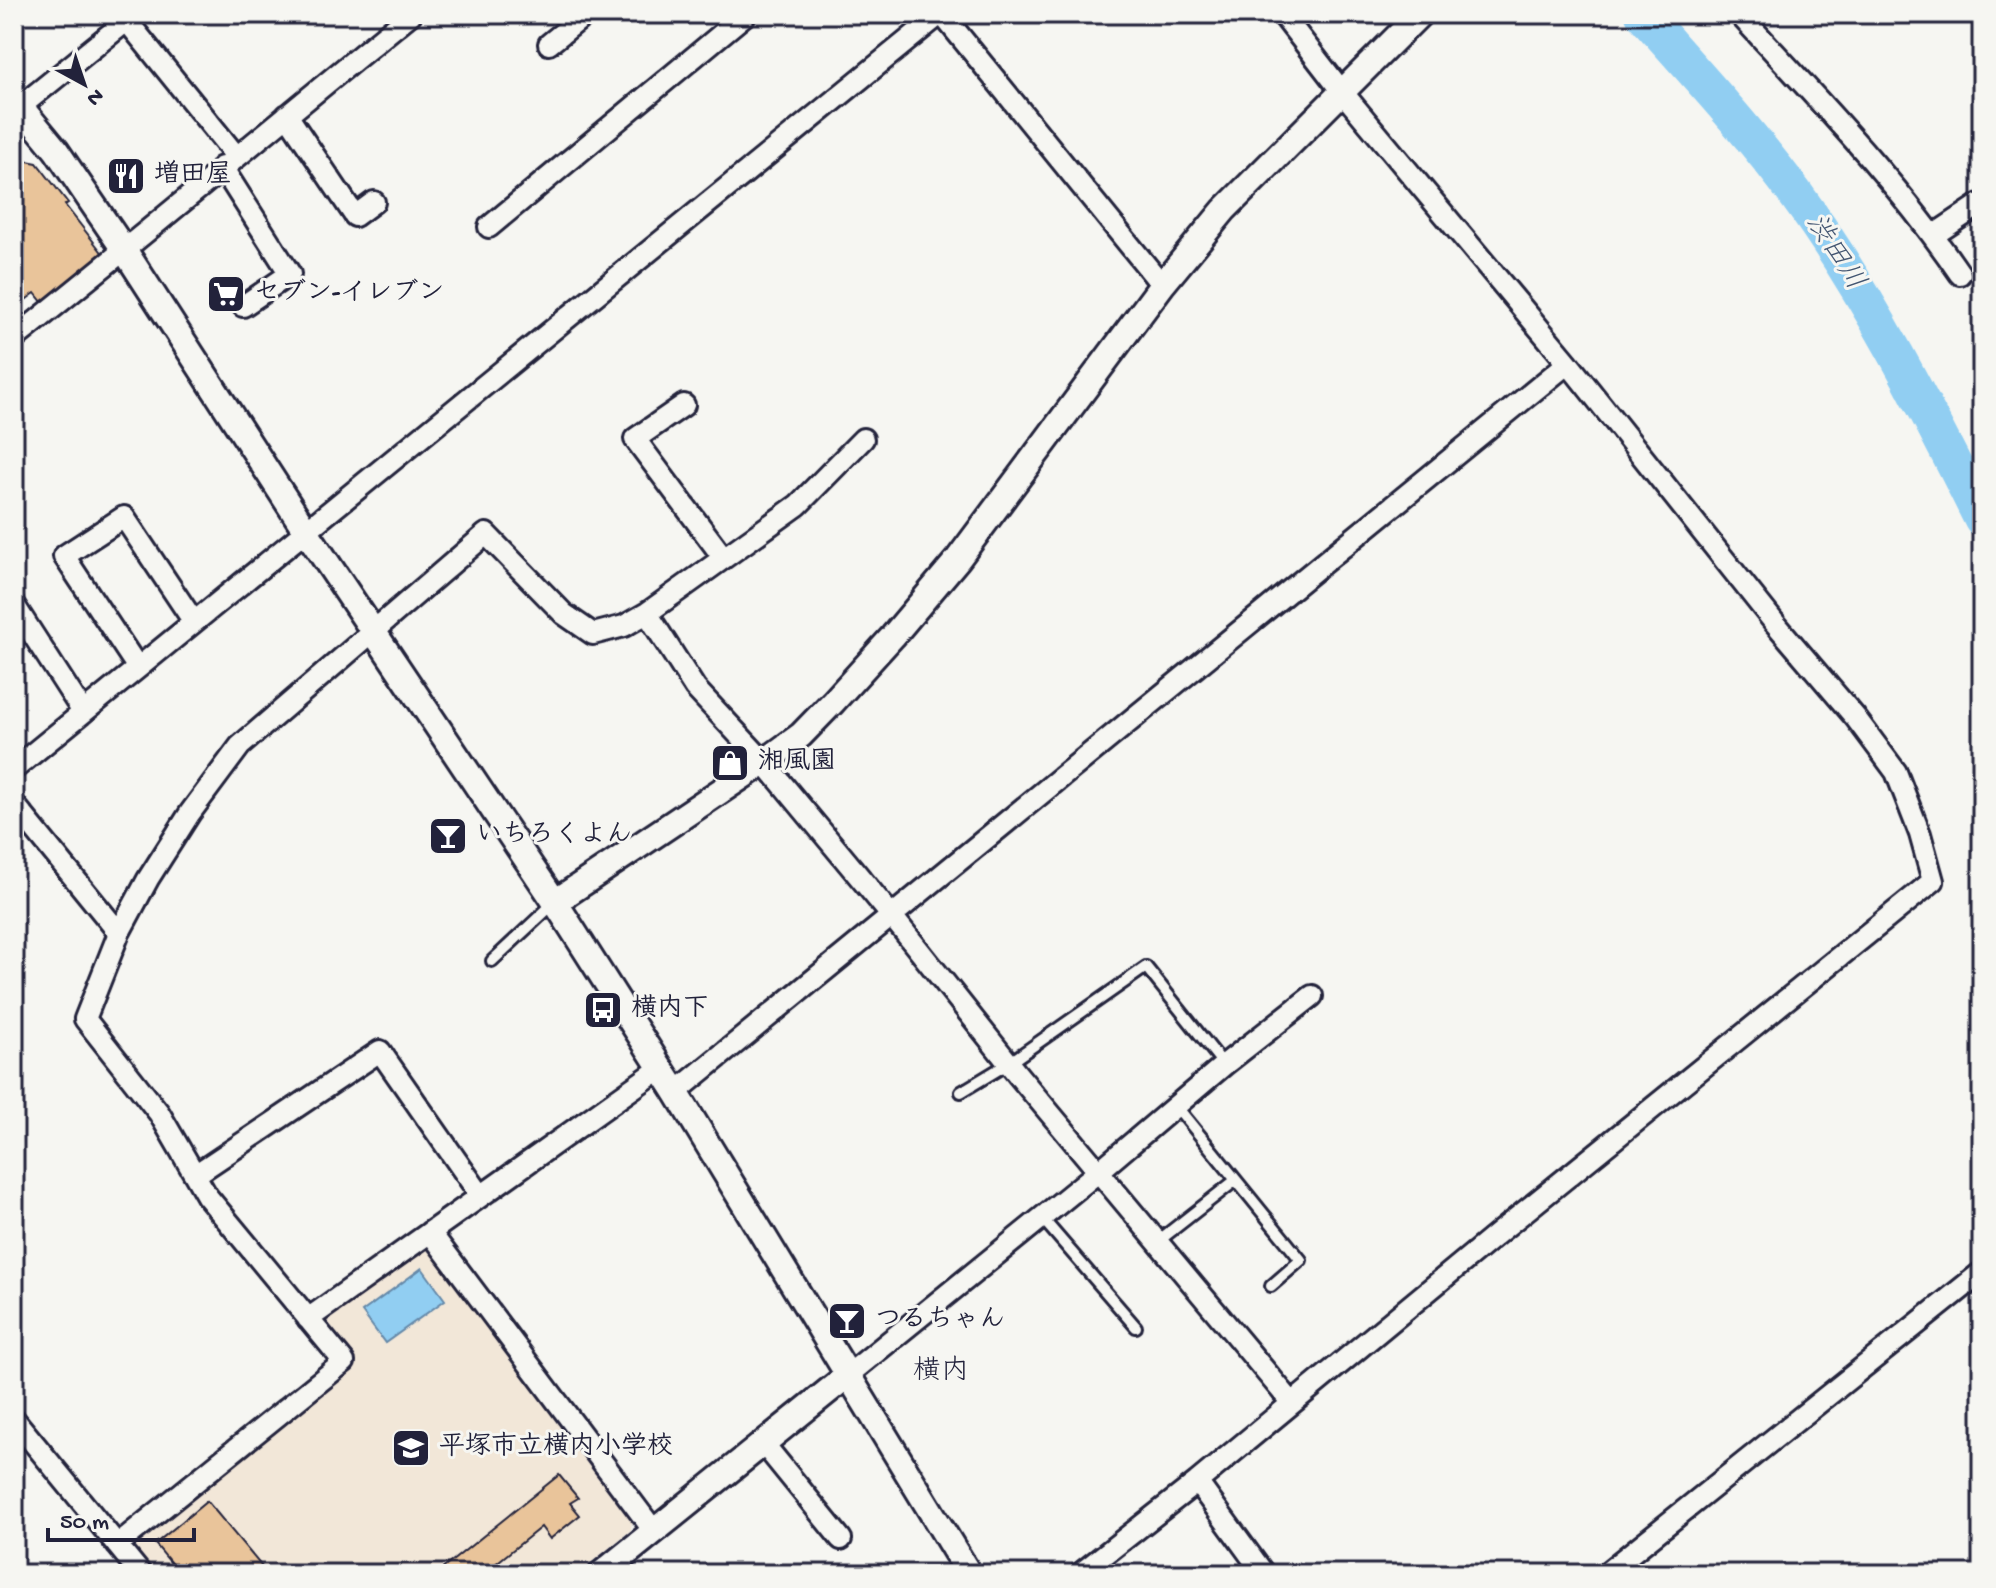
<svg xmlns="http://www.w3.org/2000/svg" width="1996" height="1588" font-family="'Gochi Hand','Klee One',sans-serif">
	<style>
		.built { fill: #f2e7d8 }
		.water { fill: #91cef2; stroke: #6589a9; stroke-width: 2 }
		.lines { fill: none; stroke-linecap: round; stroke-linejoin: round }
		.river { stroke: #91cef2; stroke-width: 36 }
		.building { fill: #e9c49a; stroke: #22223b; stroke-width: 2 }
		.service-casing { stroke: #22223b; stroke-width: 16 }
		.minor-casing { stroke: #22223b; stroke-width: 26 }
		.tertiary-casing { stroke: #22223b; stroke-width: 30 }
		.service { stroke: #f6f6f2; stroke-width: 10 }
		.minor { stroke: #f6f6f2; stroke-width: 20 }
		.tertiary { stroke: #f6f6f2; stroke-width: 24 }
		.labels { text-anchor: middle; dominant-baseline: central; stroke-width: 6; stroke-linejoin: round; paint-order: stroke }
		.poi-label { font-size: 26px; font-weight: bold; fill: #22223b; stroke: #f6f6f2; text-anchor: start }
		.water-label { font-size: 28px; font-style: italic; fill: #435672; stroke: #f6f6f2 }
		.neighbourhood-label { font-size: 28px; fill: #22223b; stroke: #f6f6f2 }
	</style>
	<rect width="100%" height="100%" fill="#f6f6f2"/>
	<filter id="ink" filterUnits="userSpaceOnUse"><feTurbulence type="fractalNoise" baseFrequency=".0125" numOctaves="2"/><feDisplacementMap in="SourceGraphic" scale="16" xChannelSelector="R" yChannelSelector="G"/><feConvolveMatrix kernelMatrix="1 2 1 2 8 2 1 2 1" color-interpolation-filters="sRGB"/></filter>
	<g filter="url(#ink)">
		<!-- built -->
		<path class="built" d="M421,1243l8,3 203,275 -1,9 -54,44h-426l-22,-27 224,-180 -37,-43z"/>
		<!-- water -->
		<path class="water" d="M422,1268l23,32 -60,43 -23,-31z"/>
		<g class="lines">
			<!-- river -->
			<path class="river" d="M1643,14c53,60 107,118 154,182 72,99 130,214 185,324"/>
		</g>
		<!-- building -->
		<path class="building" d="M27,161l10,2 31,40 -3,2 39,50 -61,48 -8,-10 -11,8 -10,-13v-117z
			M559,1475l19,23 -8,5 10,12 -30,24 -9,-12 -58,47h-47z
			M207,1501l61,73h-88l-25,-30z"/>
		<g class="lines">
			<defs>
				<path id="service" d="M492,961l62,-58
					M961,1092l48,-29 137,-96 78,98
					M1176,1106l125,154 -30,26
					M1042,1218l94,109
					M1157,1242l79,-62"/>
				<path id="minor" d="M942,14l220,271
					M1739,14c77,84 157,166 221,260
					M127,21l109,135
					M549,44l37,-30
					M21,106l114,-92
					M287,115l68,101 19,-14
					M222,167l68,107 -47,32
					M489,227l257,-213
					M1934,235l48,-32
					M14,339c134,-107 264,-217 397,-325
					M684,405l-49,34 88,118
					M14,605l69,107
					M647,613l48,75 69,74 127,153 127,160 274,328
					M138,668l-74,-112 60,-39 70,105
					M14,769l926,-755
					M14,804l105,129 -34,86 74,94 48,83 137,166 -227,183
					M119,933l29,-54 42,-66 50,-67 246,-212 78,80 29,20 31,-8 23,-13 151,-108 65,-66
					M676,1092l892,-729
					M195,1175l185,-124 101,145
					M430,1232l224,299
					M308,1319l353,-251
					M848,1375l250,-203 126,-107 88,-69
					M14,1419l127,155
					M763,1443l78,96
					M1197,1482l67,92
					M1080,1574l117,-92 306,-253 430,-348 -13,-47 -24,-62 -41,-55 -81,-95 -206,-259 -225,-270 -61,-79
					M1605,1574l377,-302"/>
				<path id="tertiary" d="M14,99l42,51 69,101 181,280 249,371 121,190 293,482
					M555,902l209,-140 37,-27 32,-33 60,-66 65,-77 204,-274 62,-75 196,-196
					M601,1574l247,-199"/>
			</defs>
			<!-- service casing -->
			<use href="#service" class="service-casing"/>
			<!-- minor casing -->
			<use href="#minor" class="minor-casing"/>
			<!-- tertiary casing -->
			<use href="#tertiary" class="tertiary-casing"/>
			<!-- service -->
			<use href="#service" class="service"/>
			<!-- minor -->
			<use href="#minor" class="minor"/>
			<!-- tertiary -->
			<use href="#tertiary" class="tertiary"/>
		</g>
	</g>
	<!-- icons -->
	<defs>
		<symbol id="restaurant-square" viewBox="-11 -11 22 22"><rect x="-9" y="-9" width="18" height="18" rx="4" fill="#22223b" stroke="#f6f6f2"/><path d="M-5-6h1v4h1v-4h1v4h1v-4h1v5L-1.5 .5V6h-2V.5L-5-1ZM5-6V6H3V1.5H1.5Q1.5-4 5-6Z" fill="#fff"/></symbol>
		<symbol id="supermarket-square" viewBox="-11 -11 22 22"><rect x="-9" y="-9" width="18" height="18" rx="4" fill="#22223b" stroke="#f6f6f2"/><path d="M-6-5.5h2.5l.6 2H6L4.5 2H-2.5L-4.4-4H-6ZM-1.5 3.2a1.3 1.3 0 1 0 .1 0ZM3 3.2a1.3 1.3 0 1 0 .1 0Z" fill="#fff"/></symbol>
		<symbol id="shop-square" viewBox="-11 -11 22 22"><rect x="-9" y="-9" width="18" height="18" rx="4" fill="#22223b" stroke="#f6f6f2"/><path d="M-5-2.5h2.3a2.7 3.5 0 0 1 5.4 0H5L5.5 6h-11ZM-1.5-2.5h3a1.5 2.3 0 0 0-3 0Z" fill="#fff"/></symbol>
		<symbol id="bar-square" viewBox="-11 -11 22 22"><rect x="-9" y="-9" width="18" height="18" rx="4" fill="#22223b" stroke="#f6f6f2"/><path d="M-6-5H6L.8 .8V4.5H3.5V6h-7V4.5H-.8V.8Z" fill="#fff"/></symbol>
		<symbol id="bus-square" viewBox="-11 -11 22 22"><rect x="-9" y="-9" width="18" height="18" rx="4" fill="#22223b" stroke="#f6f6f2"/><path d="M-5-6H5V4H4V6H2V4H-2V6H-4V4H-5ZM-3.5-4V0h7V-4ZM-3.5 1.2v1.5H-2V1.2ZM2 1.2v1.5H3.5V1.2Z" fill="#fff"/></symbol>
		<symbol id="school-square" viewBox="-11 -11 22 22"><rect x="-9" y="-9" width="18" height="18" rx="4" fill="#22223b" stroke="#f6f6f2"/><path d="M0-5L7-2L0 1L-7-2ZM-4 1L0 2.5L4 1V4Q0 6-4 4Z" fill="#fff"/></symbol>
	</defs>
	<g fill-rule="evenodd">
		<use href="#restaurant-square" x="104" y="154" width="44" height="44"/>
		<use href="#supermarket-square" x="204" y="272" width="44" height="44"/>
		<use href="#shop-square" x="708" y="741" width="44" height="44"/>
		<use href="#bar-square" x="426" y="814" width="44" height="44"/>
		<use href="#bus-square" x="581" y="988" width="44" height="44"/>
		<use href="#bar-square" x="825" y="1299" width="44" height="44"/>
		<use href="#school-square" x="389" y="1426" width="44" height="44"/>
	</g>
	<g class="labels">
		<!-- poi labels -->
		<g class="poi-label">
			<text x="154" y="176">増田屋</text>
			<text x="254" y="294">セブン-イレブン</text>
			<text x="758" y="763">湘風園</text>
			<text x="476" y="836">いちろくよん</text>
			<text x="631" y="1010">横内下</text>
			<text x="875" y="1321">つるちゃん</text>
			<text x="439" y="1448">平塚市立横内小学校</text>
		</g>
		<!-- water labels -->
		<g class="water-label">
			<text transform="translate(1834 253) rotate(57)">渋田川</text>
		</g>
		<!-- neighbourhood labels -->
		<g class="neighbourhood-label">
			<text x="941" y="1372">横内</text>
		</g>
	</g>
	<!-- margin -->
	<rect width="1996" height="1588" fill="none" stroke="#f6f6f2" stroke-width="48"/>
	<rect x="24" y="24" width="1948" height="1540" fill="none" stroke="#22223b" stroke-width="3" filter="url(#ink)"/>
	<!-- north arrow -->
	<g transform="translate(84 84) rotate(140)" stroke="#f6f6f2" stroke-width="6" paint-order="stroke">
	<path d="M0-6L14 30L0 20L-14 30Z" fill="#22223b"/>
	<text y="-12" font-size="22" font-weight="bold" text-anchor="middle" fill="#22223b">N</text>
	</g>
	<!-- scale -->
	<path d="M48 1528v12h146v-12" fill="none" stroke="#22223b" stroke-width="4"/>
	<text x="60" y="1528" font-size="24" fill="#22223b" stroke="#f6f6f2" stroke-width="6" paint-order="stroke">50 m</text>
</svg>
